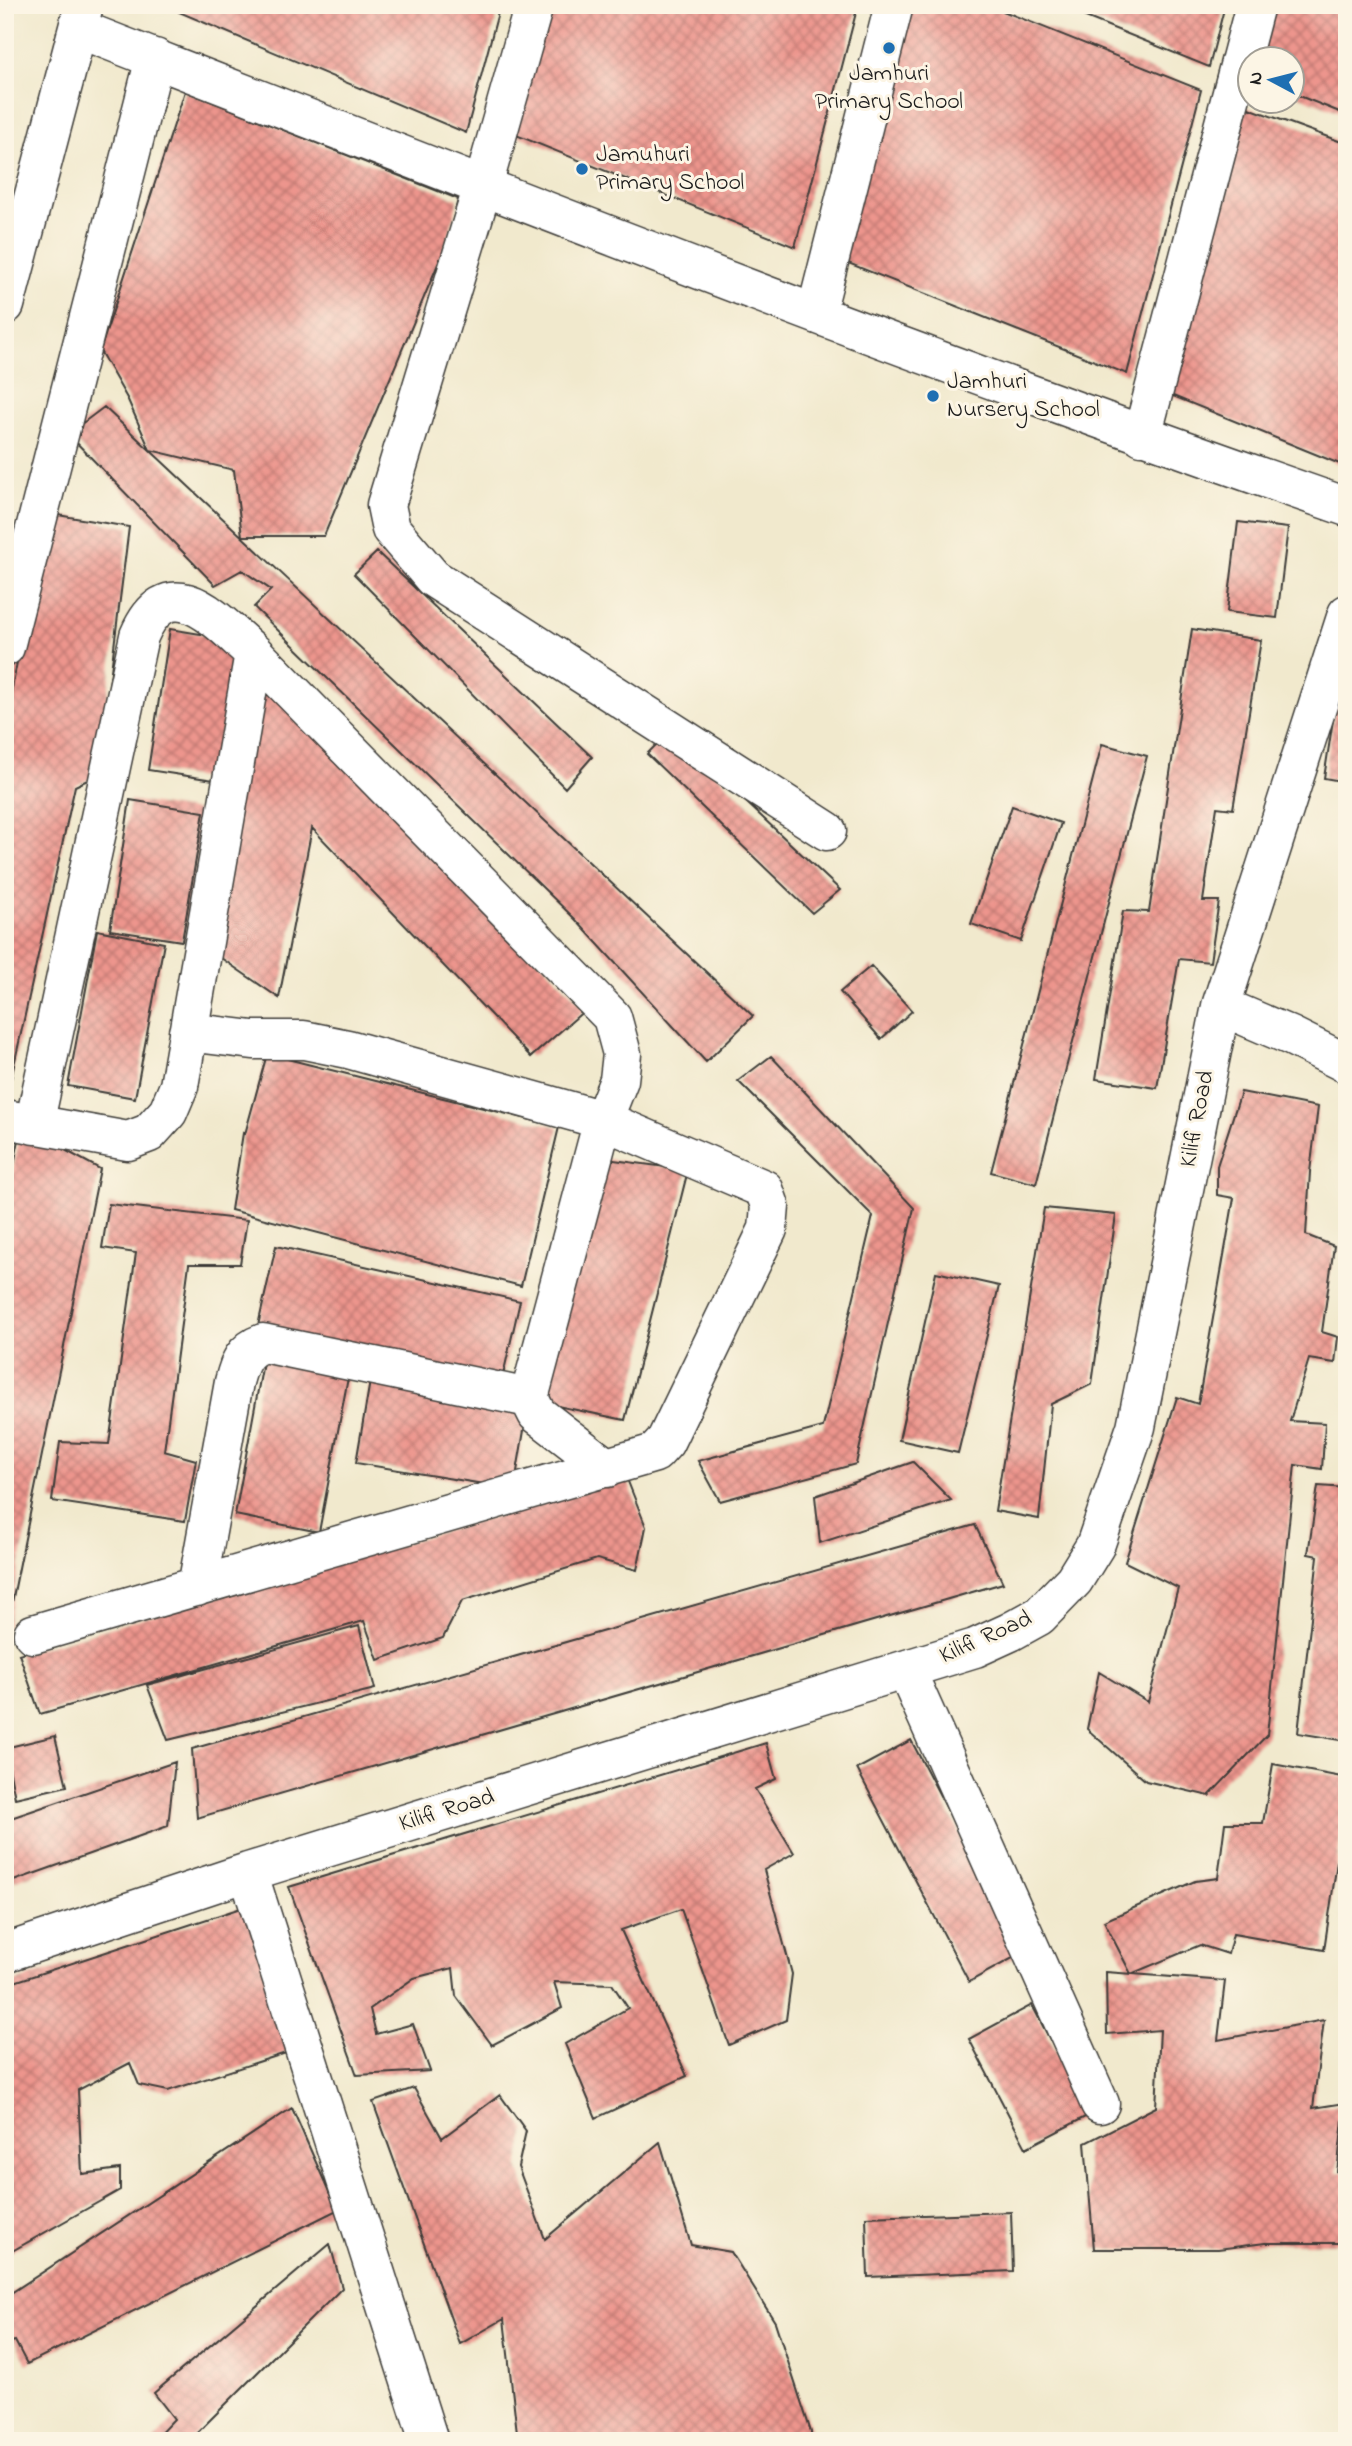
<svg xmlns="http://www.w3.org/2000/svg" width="1352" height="2446" font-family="'Indie Flower',sans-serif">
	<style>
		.building { fill: url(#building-cross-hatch) }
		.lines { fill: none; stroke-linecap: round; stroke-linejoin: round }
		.minor-casing { stroke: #3c3b37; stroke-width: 41 }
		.minor { stroke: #fff; stroke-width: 38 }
		.poi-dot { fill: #1f6fb2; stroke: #fcf5e5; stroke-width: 2.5 }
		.labels { text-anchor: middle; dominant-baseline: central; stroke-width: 6; stroke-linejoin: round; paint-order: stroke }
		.poi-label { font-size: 24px; fill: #1c1c1c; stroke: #fcf5e5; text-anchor: start }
		.street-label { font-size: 24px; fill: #1c1c1c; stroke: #fcf5e5 }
	</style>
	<defs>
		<pattern id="building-cross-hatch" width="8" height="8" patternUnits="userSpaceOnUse" patternTransform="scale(1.75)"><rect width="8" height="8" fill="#ed958d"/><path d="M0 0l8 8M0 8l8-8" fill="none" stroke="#bf7972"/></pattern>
	</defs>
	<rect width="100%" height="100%" fill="#fcf5e5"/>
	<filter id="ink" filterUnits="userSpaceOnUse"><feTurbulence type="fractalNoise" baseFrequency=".0143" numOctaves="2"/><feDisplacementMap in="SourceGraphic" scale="14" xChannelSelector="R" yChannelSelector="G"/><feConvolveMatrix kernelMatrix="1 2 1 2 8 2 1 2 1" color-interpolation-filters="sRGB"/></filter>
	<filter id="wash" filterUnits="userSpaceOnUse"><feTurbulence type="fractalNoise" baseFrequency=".00686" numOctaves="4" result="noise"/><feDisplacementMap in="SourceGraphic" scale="28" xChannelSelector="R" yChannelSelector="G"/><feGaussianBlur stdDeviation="1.57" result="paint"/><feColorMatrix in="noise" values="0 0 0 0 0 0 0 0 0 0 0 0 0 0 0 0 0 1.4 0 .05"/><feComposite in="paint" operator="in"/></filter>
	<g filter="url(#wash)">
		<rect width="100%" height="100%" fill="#f1e9cd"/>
		<g id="blocks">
			<!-- building -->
			<path class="building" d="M180,5h320l-34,128 -287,-121z
				M539,5h319l-63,242 -289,-116z
				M904,5h84l213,85 -74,284 -289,-115z
				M1056,5h169l-16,62z
				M1267,5h80v110l-55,-22v-33h-39z
				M185,91l273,108 -10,41 -124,296h-82l-8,-66 -84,-20 -22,-50 -28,-49z
				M1246,107l101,37v323l-179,-73z
				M104,407l649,609 -47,46 -131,-143 -321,-312 17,-17 -29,-20 -27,15 -147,-151z
				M46,513l83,14 -31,248 -23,11 -64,293 -6,1v-356z
				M1238,522l50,6 -11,90 -50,-6z
				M377,552l215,205 -27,31 -211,-214z
				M170,629l67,11 -23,140 -66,-10z
				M1192,629l69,11 -28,169 -16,-2 -14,94h16l-9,61 -31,-3 -22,129 -61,-9 27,-168 26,1z
				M254,664l332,345 -55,48 -219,-229 -33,170 -71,-49z
				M1339,681l8,1v100l-23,-4z
				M670,731l170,159 -28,23 -165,-159z
				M1102,744l45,12 -111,428 -45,-12z
				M130,800l74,12 -22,129 -72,-11z
				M1012,806l49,17 -40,118 -50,-17z
				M97,930l67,13 -29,155 -67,-12z
				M871,966l41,45 -31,28 -41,-47z
				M267,1054l292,73 -38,159 -290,-76 12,-77 2,1z
				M771,1056l143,152 -58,256 -136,37 -22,-40 125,-34 50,-211 -135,-135z
				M1241,1092l77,15 -8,65 -4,63 28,11 -12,86 16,5 -3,26 -26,-4 -19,62 35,2 -3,46 -27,-4 -28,270 -58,61 -63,-15 -59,-52 12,-57 49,30 30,-114 -53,-26 52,-165 21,7 36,-206 -17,-3v-29z
				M41,1137l59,32 -94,463 -1,-425 14,-67z
				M599,1158l89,12 -63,250 -87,-18z
				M109,1204l138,16 -7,44h-51l-25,187 32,9 -11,61 -133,-20 8,-59 49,2 27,-191 -34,-5z
				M1044,1208l72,7 -24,169 -41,20 -12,115 -44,-8z
				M276,1246l244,55 -19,83 -244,-54z
				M936,1272l63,14 -41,167 -59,-13z
				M265,1352l85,15 -31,165 -84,-17z
				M370,1381l158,26 -14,82 -158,-26z
				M913,1462l38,38 -131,43 -5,-47z
				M627,1479l19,48 -9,43 -40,-11 -135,42 -19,37 -65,22 -14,-39 -324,93 -21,-60z
				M1318,1486l29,2v83l-2,18h2v152l-49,-8 20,-177 -10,-2z
				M975,1525l28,58 -806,235 -5,-69z
				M359,1626l16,63 -207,51 -21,-55z
				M55,1736l12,50 -52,12 -10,-50z
				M911,1740l111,213 -53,29 -112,-213z
				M766,1743l10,36 -21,10 39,64 -30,17 28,104 -6,46 -57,25 -48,-136 -60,21 66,146 -91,42 -31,-74 63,-36 -16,-24 -58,-2 8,26 -70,37 -36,-49 -3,-28 -39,10 -44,31 6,25 37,-10 17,47 -73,4 -68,-188z
				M175,1762l-7,64 -163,58v-64z
				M1273,1764l74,14v16l-23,156 -91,-16 -5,20 -28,-9 -69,29 -27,-53 91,-40 23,-3 7,-55h38z
				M250,1905l39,147 -121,39 -29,-6 -9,-22 -52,27 4,84 38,-5v21l-115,65v-270z
				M1106,1972l119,9 -7,59 106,-20 -11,88 32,-5 -8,69h10v71h-82l-47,6h-124l-9,-106 71,-36 4,-77 -53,4z
				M1032,2005l57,110 -63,33 -57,-109z
				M414,2088l28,50 58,-43 26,36 -8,36 27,72 115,-97 31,103 40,7 44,70 36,110v9h-293l-14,-122 -44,25 -87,-242z
				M292,2108l45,102 -310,154 -12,-23 -10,3v-47z
				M1011,2212l2,59 -145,6 -2,-60z
				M330,2244l12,44 -153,153h-36l21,-22 -20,-26z"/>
		</g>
	</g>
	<g filter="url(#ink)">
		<use href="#blocks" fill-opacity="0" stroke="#3c3b37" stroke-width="2"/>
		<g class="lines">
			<defs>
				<path id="minor" d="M534,5l-51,181 -97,319 5,24 42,49 394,253
					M79,29c420,164 841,330 1268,478
					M5,305l79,-300
					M816,313l78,-308
					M1142,436l113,-431
					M5,647l150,-589
					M1221,1006l70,30 56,28
					M5,1119l123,22 21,-8 19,-21 11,-26 75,-433 358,364 10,37 -3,26 -16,40 -74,278 8,16 70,54
					M34,1125l105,-489c31,-72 79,-14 115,17
					M197,1587l37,-205c5,-19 9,-32 29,-39l266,55
					M33,1634l622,-181 10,-11 103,-213 2,-23 -6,-17 -161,-69 -255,-71 -44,-9h-51l-65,-8
					M906,1670l194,434
					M248,1872l181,569
					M5,1953l243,-81 727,-224 35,-16 29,-16 35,-36 21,-34 41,-119 85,-421 126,-392"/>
			</defs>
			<!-- minor casing -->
			<use href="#minor" class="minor-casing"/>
			<!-- minor -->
			<use href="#minor" class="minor"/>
		</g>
	</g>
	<!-- markers -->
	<g class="poi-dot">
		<circle cx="889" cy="48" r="7"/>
		<circle cx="582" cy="169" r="7"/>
		<circle cx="933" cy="396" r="7"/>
	</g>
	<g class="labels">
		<!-- poi labels -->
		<g class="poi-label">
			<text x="889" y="74" text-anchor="middle">Jamhuri<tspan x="889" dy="28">Primary School</tspan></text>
			<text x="596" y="155">Jamuhuri<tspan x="596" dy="28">Primary School</tspan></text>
			<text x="947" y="382">Jamhuri<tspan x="947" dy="28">Nursery School</tspan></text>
		</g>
		<!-- street labels -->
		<g class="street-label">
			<text transform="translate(1198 1119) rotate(-79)">Kilifi Road</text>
			<text transform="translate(986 1638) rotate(-24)">Kilifi Road</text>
			<text transform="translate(447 1811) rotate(-17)">Kilifi Road</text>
		</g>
	</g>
	<!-- margin -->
	<rect width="1352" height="2446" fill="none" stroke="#fcf5e5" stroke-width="28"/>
	<!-- north arrow -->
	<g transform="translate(1271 80) rotate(277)"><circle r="33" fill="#fcf5e5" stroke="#a29e95" stroke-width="2"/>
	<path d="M0-5L12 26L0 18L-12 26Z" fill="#1f6fb2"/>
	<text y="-10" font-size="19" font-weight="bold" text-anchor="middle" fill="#1c1c1c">N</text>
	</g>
</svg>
